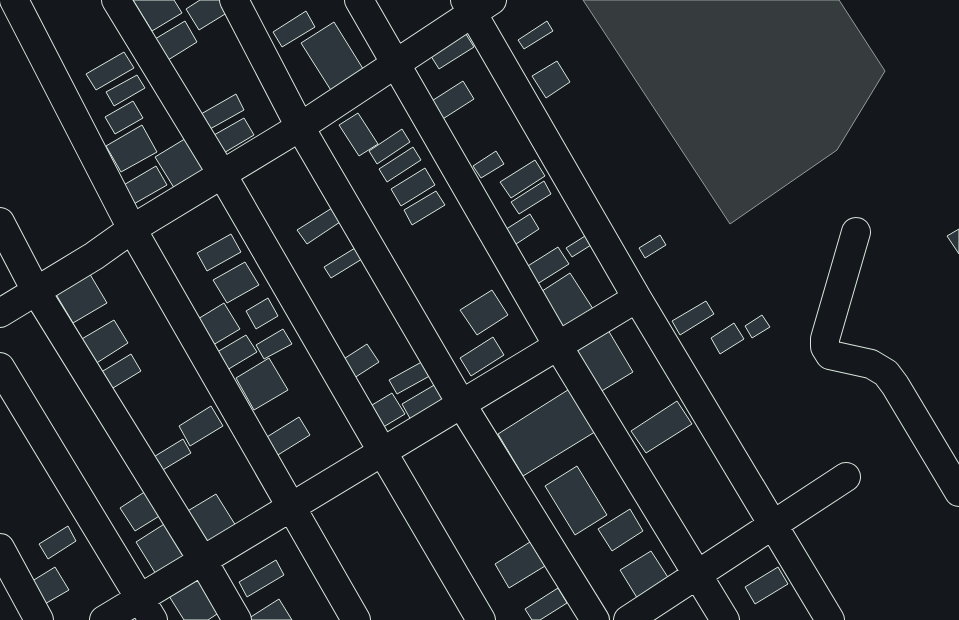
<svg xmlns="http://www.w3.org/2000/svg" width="959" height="620" font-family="Rubik,sans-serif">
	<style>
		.water { fill: #363b3e; stroke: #939e99 }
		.building { fill: #2c363c; stroke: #d8e6dc }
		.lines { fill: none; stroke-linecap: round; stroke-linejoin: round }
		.minor-casing { stroke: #d8e6dc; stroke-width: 30 }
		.minor { stroke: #14181c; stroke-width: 28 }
	</style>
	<rect width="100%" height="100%" fill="#14181c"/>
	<!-- water -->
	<path class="water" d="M583,0h256l46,71 -48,79 -107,74z"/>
	<!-- building -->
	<path class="building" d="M133,0h41l8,13 -30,18z
		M200,0h24l6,11 -31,19 -13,-21z
		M306,11l9,16 -33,20 -9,-15z
		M185,21l12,21 -29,18 -13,-21z
		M547,21l6,10 -29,18 -6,-9z
		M334,22l31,50 -33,20 -31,-49z
		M464,31l10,16 -35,22 -10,-16z
		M124,52l10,16 -38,22 -10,-16z
		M557,61l13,21 -24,16 -14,-22z
		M137,75l8,13 -31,18 -8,-14z
		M463,81l11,18 -36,23 -11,-18z
		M236,94l8,16 -34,19 -9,-15z
		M133,101l10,17 -28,16 -10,-17z
		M358,113l20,31 -19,12 -20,-31z
		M244,118l10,17 -37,22 -10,-18z
		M142,125l15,27 -36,20 -15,-26z
		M402,129l8,13 -33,22 -8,-13z
		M188,137l21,34 -33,20 -21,-34z
		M413,147l8,13 -34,22 -8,-13z
		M496,151l8,13 -23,14 -8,-12z
		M535,160l10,16 -34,22 -11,-16z
		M156,166l11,19 -35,20 -10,-19z
		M425,168l10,17 -34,21 -10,-17z
		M544,181l7,13 -32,20 -8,-12z
		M436,191l9,14 -33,20 -8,-15z
		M332,208l8,14 -33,22 -10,-14z
		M530,214l9,15 -29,19 -10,-15z
		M959,229v25l-12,-18z
		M593,231l6,9 -27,17 -6,-9z
		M231,234l10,18 -34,19 -10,-18z
		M660,235l6,10 -21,13 -6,-10z
		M558,247l11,17 -35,22 -11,-17z
		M355,248l7,11 -31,19 -7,-11z
		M245,262l14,23 -32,18 -14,-23z
		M88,271l19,32 -34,20 -19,-32z
		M570,273l25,39 -34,22 -25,-39z
		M492,290l16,25 -31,20 -17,-25z
		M268,298l10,18 -22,13 -10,-18z
		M706,301l8,13 -34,21 -8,-14z
		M224,303l16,26 -32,19 -15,-26z
		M762,315l8,12 -18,11 -7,-12z
		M114,320l14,23 -33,21 -15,-24z
		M734,323l10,16 -24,15 -9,-16z
		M283,329l9,15 -28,15 -8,-14z
		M608,330l25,42 -33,20 -26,-42z
		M246,335l11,17 -35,21 -10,-18z
		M493,337l11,18 -33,21 -11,-18z
		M367,344l12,18 -28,18 -12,-18z
		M131,354l10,17 -33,20 -10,-17z
		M269,358l19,32 -34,20 -18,-32z
		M427,359l8,14 -38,21 -8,-14z
		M436,384l11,18 -35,20 -10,-18z
		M571,388l27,42 -75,46 -25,-42z
		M392,393l13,21 -25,15 -13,-21z
		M677,401l15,23 -46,29 -15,-22z
		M211,406l12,20 -33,20 -11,-20z
		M299,417l11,18 -37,23 -11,-18z
		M183,439l8,14 -30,18 -9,-13z
		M577,466l30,49 -32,20 -30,-49z
		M146,491l15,24 -26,16 -15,-23z
		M216,494l20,32 -35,20 -20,-31z
		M630,509l13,22 -31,20 -14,-22z
		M169,521l23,37 -33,21 -23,-37z
		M68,526l8,15 -28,18 -9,-15z
		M530,542l15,24 -36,22 -14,-24z
		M651,551l20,31 -32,19 -19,-31z
		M276,560l8,15 -37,22 -8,-15z
		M55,567l14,23 -26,15 -14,-22z
		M778,567l10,17 -33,20 -10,-17z
		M199,578l21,34 -12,8h-24l-15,-24z
		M558,588l9,15 -27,17h-8l-7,-11z
		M279,599l13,21h-46z"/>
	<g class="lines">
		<defs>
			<path id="minor" d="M14,0l118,229 224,391
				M116,0l106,174 160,277 99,169
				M234,0l66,127 162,278 133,215
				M359,0l199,346 167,274
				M465,0l172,298 193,322
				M0,222l36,69 167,270 34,59
				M856,232l-31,107v8l5,8 41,9 15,9 9,12 64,107
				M0,313l94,-57 38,-27 168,-102 192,-127
				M0,367l153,253
				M0,548l39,72
				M104,620l533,-322
				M628,620l218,-143"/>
		</defs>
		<!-- minor casing -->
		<use href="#minor" class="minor-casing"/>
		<!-- minor -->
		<use href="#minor" class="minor"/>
	</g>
</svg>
